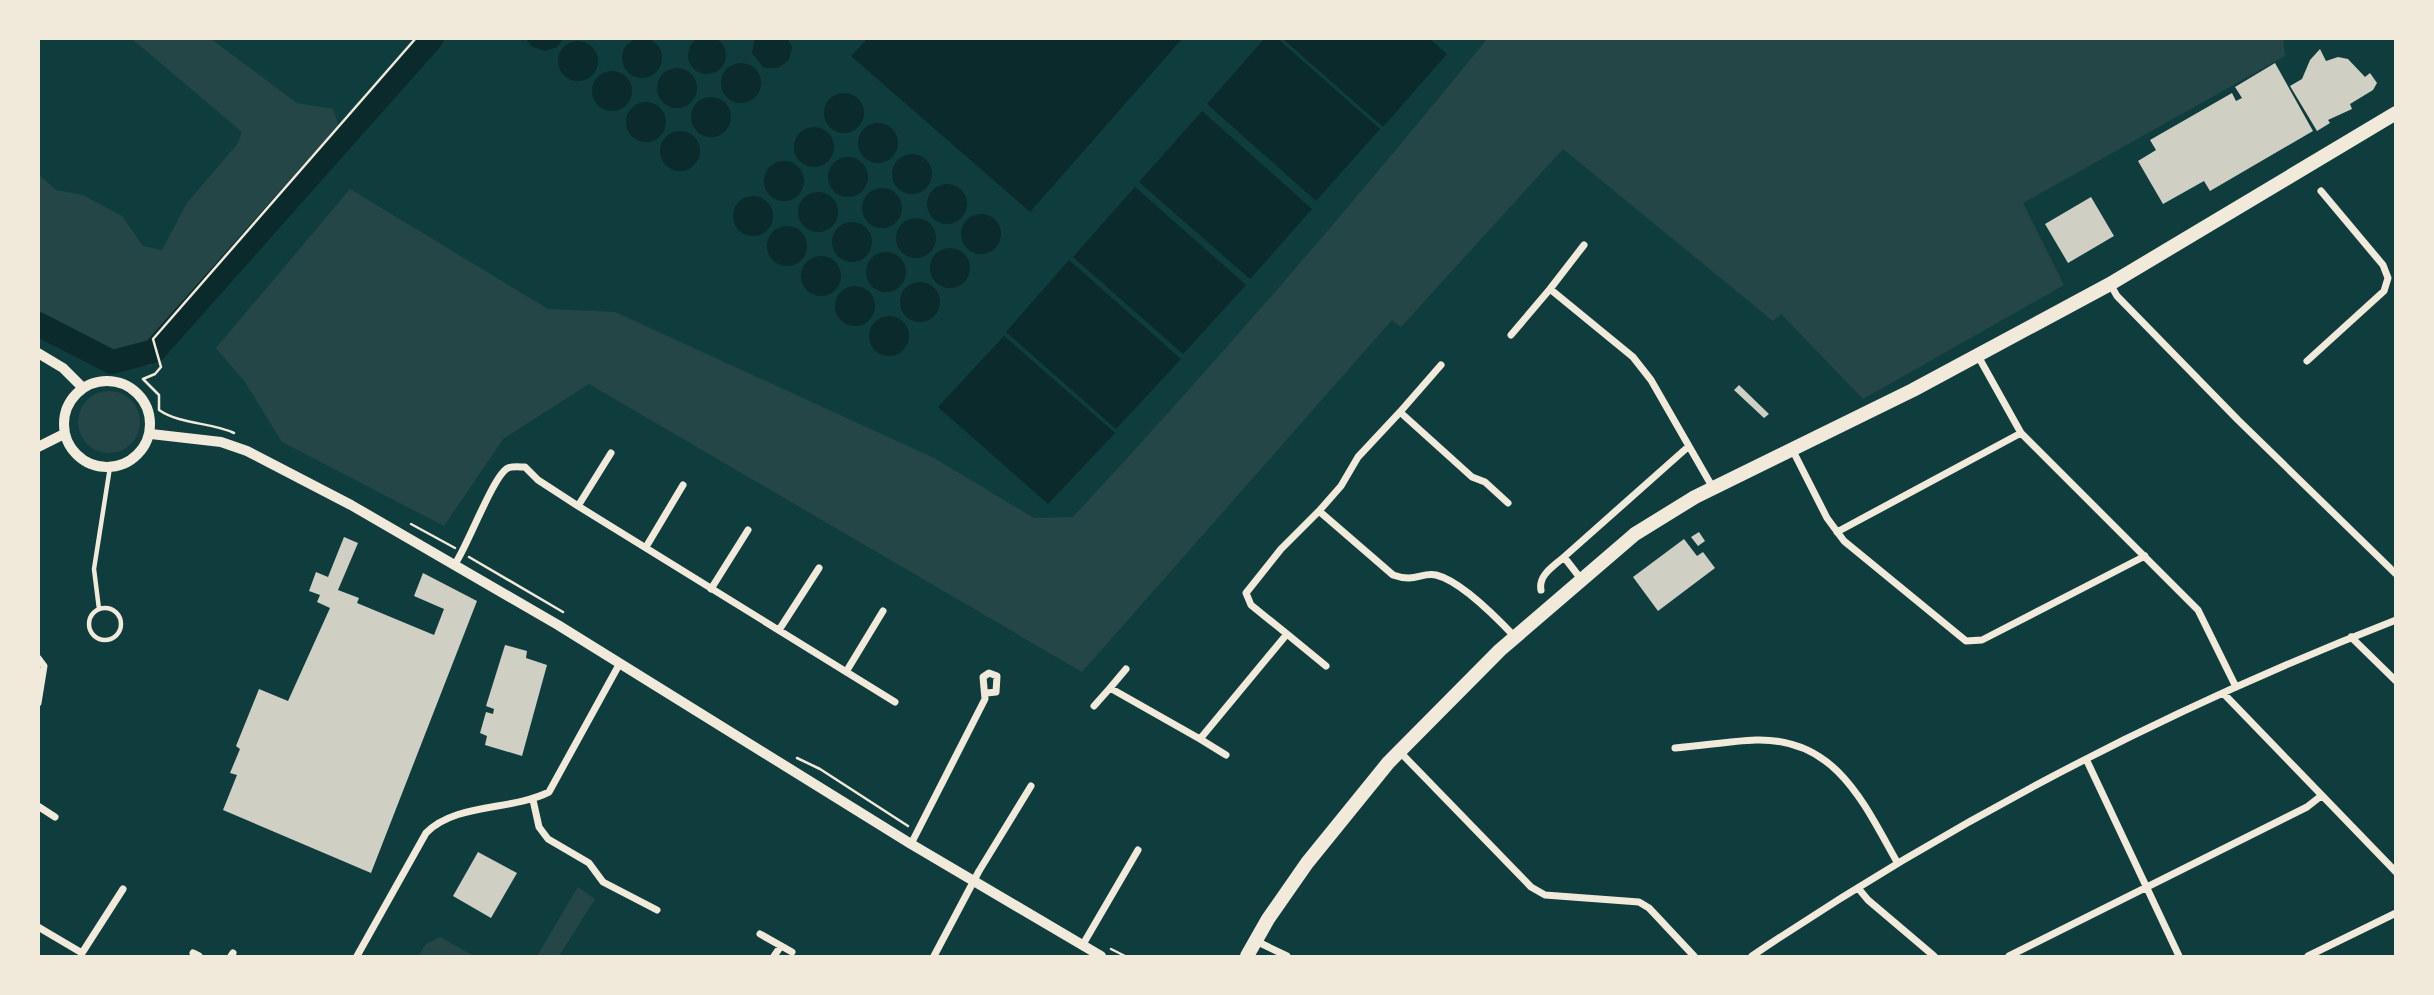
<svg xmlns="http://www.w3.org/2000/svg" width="2434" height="995" font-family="Poppins,sans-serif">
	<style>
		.green { fill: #244646 }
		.water { fill: #0a2a2b }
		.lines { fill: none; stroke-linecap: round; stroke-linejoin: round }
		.river { stroke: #0a2a2b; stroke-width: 24 }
		.building { fill: #cfcfc3 }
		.path { stroke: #f1e9da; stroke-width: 2.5 }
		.service { stroke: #f1e9da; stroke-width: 4.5 }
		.minor { stroke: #f1e9da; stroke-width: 7 }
		.tertiary { stroke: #f1e9da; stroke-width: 10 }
		.primary { stroke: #f1e9da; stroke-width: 14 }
	</style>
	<rect width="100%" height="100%" fill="#0f3d3e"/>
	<!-- green -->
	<path class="green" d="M132,39h79l86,64 36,6 8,23 -167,186 -2,27 -22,21 -66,-12 -45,-23 -1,-157 18,16 27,5 39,21 21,30 19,4 25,-47 51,-60 4,-11z
		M1487,39l796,-1 2,18 -262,147 41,82 -201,114 -82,-85 -8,7 -210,-172 -162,178 -9,-7 -310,352 -493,-288 -86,55 -59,87 -162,-84 -37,-60 -29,-34 134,-159 198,120 67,3 319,146 100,60 39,-1c143,-154 282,-315 414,-478z
		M78 422a31 31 0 1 1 62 0a31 31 0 1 1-62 0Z
		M578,887l17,12 -36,57h-22z
		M440,937l34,19h-56l8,-12z"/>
	<!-- water -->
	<path class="water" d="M688 55a19 19 0 1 1 38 0a19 19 0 1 1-38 0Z
		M755,38l33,1 4,8 -3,13 -11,8h-14l-12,-15z
		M622 58a20 20 0 1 1 40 0a20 20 0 1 1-40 0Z
		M526,39v-1l37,1 -6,8 -13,4 -13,-5z
		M867,39v-1l315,1 -152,173 -179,-156z
		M1264,39h14l102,90 -64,72 -109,-97z
		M1283,39h147l17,15 -64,73z
		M558 61a20 20 0 1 1 40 0a20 20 0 1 1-40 0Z
		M721 83a20 20 0 1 1 40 0a20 20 0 1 1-40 0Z
		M657 88a20 20 0 1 1 40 0a20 20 0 1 1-40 0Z
		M592 91a20 20 0 1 1 40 0a20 20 0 1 1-40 0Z
		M824 113a20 20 0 1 1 40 0a20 20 0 1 1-40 0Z
		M691 117a20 20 0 1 1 40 0a20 20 0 1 1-40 0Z
		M626 122a20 20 0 1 1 40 0a20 20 0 1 1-40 0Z
		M1202,111l110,98 -62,70 -111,-97z
		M858 143a20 20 0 1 1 40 0a20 20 0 1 1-40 0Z
		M794 147a20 20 0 1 1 40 0a20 20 0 1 1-40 0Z
		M660 151a20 20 0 1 1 40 0a20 20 0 1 1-40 0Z
		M892 174a20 20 0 1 1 40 0a20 20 0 1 1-40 0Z
		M828 177a20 20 0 1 1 40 0a20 20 0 1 1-40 0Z
		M764 181a20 20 0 1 1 40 0a20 20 0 1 1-40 0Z
		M927 204a20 20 0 1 1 40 0a20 20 0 1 1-40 0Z
		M1135,187l111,98 -63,69 -110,-97z
		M862 208a20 20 0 1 1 40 0a20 20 0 1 1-40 0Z
		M798 212a20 20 0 1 1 40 0a20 20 0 1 1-40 0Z
		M733 216a20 20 0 1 1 40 0a20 20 0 1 1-40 0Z
		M961 234a20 20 0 1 1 40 0a20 20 0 1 1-40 0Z
		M896 238a20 20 0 1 1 40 0a20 20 0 1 1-40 0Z
		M832 242a20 20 0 1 1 40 0a20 20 0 1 1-40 0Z
		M767 246a20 20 0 1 1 40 0a20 20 0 1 1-40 0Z
		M930 268a20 20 0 1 1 40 0a20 20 0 1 1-40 0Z
		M866 272a20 20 0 1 1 40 0a20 20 0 1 1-40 0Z
		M801 276a20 20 0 1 1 40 0a20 20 0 1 1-40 0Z
		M1069,260l112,99 -65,70 -110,-97z
		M900 302a20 20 0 1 1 40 0a20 20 0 1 1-40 0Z
		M835 306a20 20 0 1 1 40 0a20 20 0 1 1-40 0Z
		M869 336a20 20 0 1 1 40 0a20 20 0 1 1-40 0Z
		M1004,336l111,97 -67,71 -110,-97z"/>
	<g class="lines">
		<!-- river -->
		<path class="river" d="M38,324l74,38 42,-11 278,-313"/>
	</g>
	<!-- building -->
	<path class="building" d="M2320,49l6,12 12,-4 10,2 17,18 5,-4 7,10 -4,7 -23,14 2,5 -24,11 2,3 -13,8 -27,-45 12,-7 8,-19z
		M2275,63l38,68 -103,60 -6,-10 -41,23 -25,-43 18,-11 -6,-10 82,-47 4,8 6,-3 -7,-11z
		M2091,197l23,39 -46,27 -23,-39z
		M1739,385l30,29 -5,4 -30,-28z
		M1699,532l6,9 -7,5 -7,-9z
		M344,537l14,6 -20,47 21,8 -2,5 77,32 10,-26 -30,-13 9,-23 54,28 -106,272 -148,-63 14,-35 -7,-2 10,-24 -4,-3 23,-57 29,12 42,-93 -13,-6 3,-7 -11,-4 7,-19 12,5z
		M1684,539l13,17 6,-4 12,16 -57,43 -25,-34z
		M505,645l22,6 -1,7 21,7 -25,91 -37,-11 2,-9 -7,-3 6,-21 7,2 1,-5 -8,-3z
		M478,852l39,21 -26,45 -38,-22z"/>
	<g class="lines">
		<!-- path -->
		<path class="path" d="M234,433c-23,-11 -53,-8 -75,-23v-15l-16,-16 12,-5 6,-7 -8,-28 263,-301
			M411,524l44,24
			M469,557l94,55
			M797,758l23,11 88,57
			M1111,949l14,7"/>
		<!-- service -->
		<path class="service" d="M89 624a16 16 0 1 1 32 0a16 16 0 1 1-32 0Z
			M99,609l-5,-40 16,-102"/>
		<!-- minor -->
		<path class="minor" d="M1584,245l-34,44 83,68 18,23 62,108
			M2110,284l7,12 121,124 158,154
			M1511,335l39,-46
			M1978,356l43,77 177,177 38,77
			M2307,361l77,-70 4,-13 -5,-13 -62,-74
			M1400,412l41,-47
			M1792,449l35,69 17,23 122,100 16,-1 163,-84
			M1508,503l-23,-21 -13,-5 -72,-65 -42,45 -17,29 -22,25 74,64c22,8 28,-3 43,0 25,6 62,44 79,62
			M578,506l33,-53
			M1837,532l184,-99
			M646,547l37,-62
			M455,564c13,-19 39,-90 53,-96 4,-2 12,-1 17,-1l13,13 40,26 317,196
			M1581,579l-17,-22 125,-111
			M711,589l37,-59
			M1541,590c-3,-15 13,-24 23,-33
			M779,630l40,-62
			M1287,634l39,32
			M2351,637l45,44
			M38,658l6,8 -6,37
			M1126,669l-16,19 90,51
			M846,672l37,-61
			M2224,694l172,178
			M1094,706l16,-18
			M1675,748c27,-2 54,-7 81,-8 80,-2 107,62 141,122
			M1400,752l131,135 14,8 94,7 10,6 45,48
			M1226,755l-26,-16 87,-105 -36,-29 -5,-12 35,-44 38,-38
			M2087,761l92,195
			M533,800l6,27 9,12 41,24 14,19 54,28
			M38,806l17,11
			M911,844l74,-145 -2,-22 6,-4 8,3 -1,16 -9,1
			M1858,888l10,12 66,56
			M38,927l44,26 41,-64
			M760,934l32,18
			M1256,941l31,15
			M1082,946l56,-96
			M193,953l6,3
			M231,956l2,-3
			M357,956l69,-123c29,-30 85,-22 123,-41l71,-129
			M774,956l7,-10
			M934,956l45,-85 52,-85
			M1752,956c200,-135 418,-248 644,-336
			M2009,956l298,-149 14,-11
			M2308,956l88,-43"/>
		<!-- tertiary -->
		<path class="tertiary" d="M38,353l25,15 19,19
			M64 424a43 43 0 1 1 86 0a43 43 0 1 1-86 0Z
			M151,434l70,8 26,9 104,54 207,120 353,219 190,112
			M38,447l26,-13"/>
		<!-- primary -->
		<path class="primary" d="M1247,956l21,-37 39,-56 81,-100 112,-113 135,-116 60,-37 218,-107 197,-106 286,-171"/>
	</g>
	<!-- border -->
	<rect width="2434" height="995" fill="none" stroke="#f1e9da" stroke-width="80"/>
</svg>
